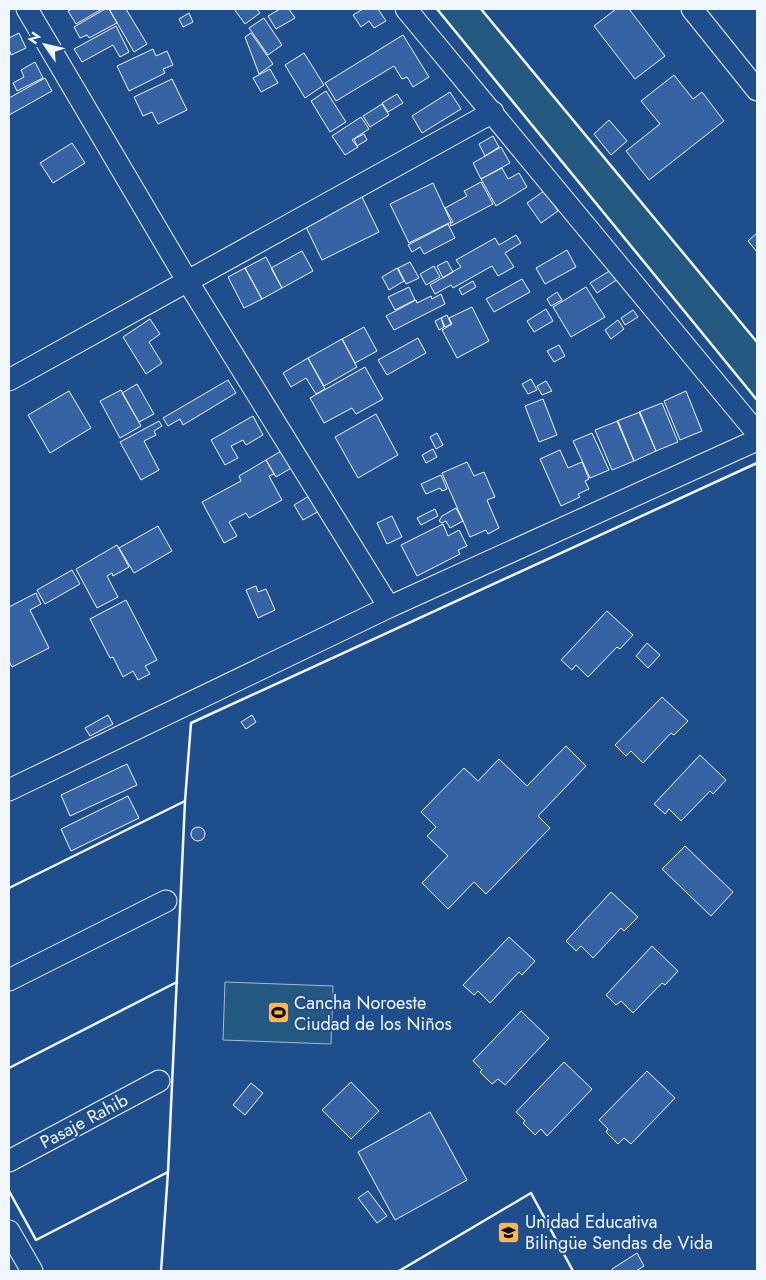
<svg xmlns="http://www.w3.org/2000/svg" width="766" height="1280" font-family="Jost,sans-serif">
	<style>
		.green { fill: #245a82; stroke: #a8bbd7 }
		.building { fill: #3563a3; stroke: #f2f6ff }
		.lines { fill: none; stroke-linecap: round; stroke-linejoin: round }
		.minor-casing { stroke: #f2f6ff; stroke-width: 23 }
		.minor { stroke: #1f4e8c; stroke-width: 21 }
		.wall { stroke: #f2f6ff; stroke-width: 2.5 }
		.labels { text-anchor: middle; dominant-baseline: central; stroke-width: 4; stroke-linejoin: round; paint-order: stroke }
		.poi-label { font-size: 18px; fill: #f2f6ff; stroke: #1f4e8c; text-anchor: start }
		.street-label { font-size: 18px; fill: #f2f6ff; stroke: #1f4e8c }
	</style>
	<rect width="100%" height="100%" fill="#1f4e8c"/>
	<!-- green -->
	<path class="green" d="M437,9h44l276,333v58z
		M225,982l108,4 -2,58 -108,-4z"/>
	<!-- building -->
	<path class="building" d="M72,9h30l-26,15 -8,-13z
		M105,9h4l8,14 -28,15 -2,-3 -7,3 -6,-11z
		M109,9h17l21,35 -13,8z
		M234,9h23l3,4 -15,11z
		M280,9h9l6,9 -19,11 -8,-13z
		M363,9h15l8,12 -12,7 -5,-7 -8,6 -8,-12z
		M616,9h13l36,47 -30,23 -41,-53z
		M189,13l4,9 -10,5 -4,-8z
		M264,18l18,27 -14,10 -19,-27z
		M116,26l13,26 -9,5 -7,-12 -31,17 -8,-13z
		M19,33l7,15 -15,7 -2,-6v-11z
		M251,33l22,31 -14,10 -14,-37z
		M403,35l26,42 -16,10 -6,-10 -5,2 -8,-13 -58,35 -11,-18z
		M153,49l3,7 11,-5 6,14 -10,4 2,4 -36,18 -12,-25z
		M304,53l20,32 -19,13 -20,-33z
		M35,62l8,16 -26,13 -4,-8 11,-6 -3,-7z
		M270,69l8,14 -17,9 -8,-14z
		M674,75l19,24 9,-7 22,29 -75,59 -23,-29 34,-27 -19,-23z
		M45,78l7,13 -43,24v-17z
		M172,79l15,31 -29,14 -6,-12 -9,4 -9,-19z
		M326,91l20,31 -16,10 -19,-31z
		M450,92l11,17 -39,24 -10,-17z
		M397,94l6,9 -15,9 -6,-9z
		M382,104l7,11 -19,12 -7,-11z
		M361,117l8,12 -17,11 6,7 -13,8 -13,-19z
		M609,120l18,21 -16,14 -17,-21z
		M364,134l3,6 -10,6 -3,-7z
		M493,136l6,11 -14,9 -6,-12z
		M72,143l13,20 -32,20 -13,-20z
		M501,147l9,16 -29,16 -8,-16z
		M502,168l6,11 11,-6 8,14 -31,19 -15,-27z
		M481,182l12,22 -42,22 -1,-2 3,-2 -8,-14 22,-12 -3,-5z
		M433,183l18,39 -42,21 -19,-39z
		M544,191l14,20 -17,12 -14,-20z
		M362,197l17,35 -57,28 -17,-35z
		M448,224l7,14 -31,16 -4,-7 -8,5 -4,-7z
		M757,233v19l-9,-11z
		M516,235l5,8 -16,10 9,14 -16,9 -6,-10 -39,22 -2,-3 -16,9 -5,-9 31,-18 -5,-7 39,-22 4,7z
		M567,250l9,17 -31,17 -9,-16z
		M302,251l11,20 -31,17 -11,-20z
		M266,257l16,31 -20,11 -17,-31z
		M447,261l6,11 -10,6 -6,-12z
		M410,262l9,16 -13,6 -8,-16z
		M434,266l6,11 -14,8 -6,-11z
		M245,268l17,31 -18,9 -16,-31z
		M397,268l7,13 -15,9 -7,-13z
		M611,270l7,9 -21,14 -7,-10z
		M522,279l8,13 -36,20 -8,-13z
		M473,281l3,6 -14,8 -3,-6z
		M409,287l6,13 -20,10 -7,-13z
		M586,287l19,30 -34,20 -18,-30z
		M557,292l5,8 -11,6 -4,-7z
		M441,294l4,10 -51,26 -8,-14 30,-16 1,3 14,-7 1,3z
		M472,307l17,34 -32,17 -15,-28 10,-6 -3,-6z
		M546,309l7,12 -19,11 -7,-11z
		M633,310l5,7 -13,8 -4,-7z
		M447,315l4,9 -6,3 -4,-9z
		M441,318l3,9 -5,3 -4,-9z
		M150,319l10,15 -11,8 13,21 -16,11 -23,-37z
		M618,320l6,9 -13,10 -6,-9z
		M364,327l13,24 -22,12 -13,-24z
		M418,338l8,15 -39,22 -9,-15z
		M342,339l15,28 -33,19 -16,-28z
		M559,345l6,11 -11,6 -7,-11z
		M308,358l17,31 -9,5 -10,-16 -15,9 -8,-14z
		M365,367l18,32 -27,15 -4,-6 -28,15 -14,-25z
		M531,379l6,11 -9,4 -6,-10z
		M228,380l8,13 -53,32 -3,-6 -12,7 -5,-8z
		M546,381l6,10 -10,4 -5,-9z
		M137,384l17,30 -15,8 -17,-29z
		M121,390l20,36 -21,12 -20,-37z
		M69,391l22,37 -41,25 -22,-38z
		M686,391l16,40 -22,9 -16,-39z
		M543,399l14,36 -18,7 -14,-36z
		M662,403l16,39 -22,9 -17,-39z
		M640,412l16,39 -22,10 -17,-40z
		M376,414l22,41 -40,23 -23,-41z
		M253,416l10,19 -17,10 -3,-5 -12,6 7,12 -13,7 -14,-25z
		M159,421l3,5 -8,5 2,4 -12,6 15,29 -18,10 -21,-38z
		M618,421l16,40 -22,9 -17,-40z
		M437,433l6,12 -7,4 -6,-12z
		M592,433l17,37 -19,8 -17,-37z
		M433,449l4,8 -11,6 -4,-8z
		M283,450l10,17 -17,10 -10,-17z
		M560,450l8,18 14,-6 7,17 -4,2 4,8 -11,5 2,3 -19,9 -21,-47z
		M266,460l8,14 -5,2 13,24 -33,18 -3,-5 -17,9 8,14 -13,7 -22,-41 39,-21 -2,-5z
		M467,462l7,14 10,-4 11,25 -8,3 12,28 -11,6 -2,-4 -16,7 -28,-64z
		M441,475l6,14 -5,2 -2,-3 -14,6 -5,-10z
		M309,496l10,15 -16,9 -9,-15z
		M456,508l7,13 -13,7 -4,-7 -4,2 -3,-2 3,-5z
		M435,509l3,7 -17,9 -4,-7z
		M392,516l10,21 -15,7 -10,-21z
		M443,524l5,12 11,-6 8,16 -9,4 2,4 -43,22 -16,-31z
		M158,526l14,25 -38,22 -15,-25z
		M117,545l12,22 -16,9 -1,-3 -5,3 11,21 -21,11 -21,-39z
		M72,570l8,14 -35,20 -8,-14z
		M256,586l2,6 8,-3 9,21 -17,8 -12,-28z
		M36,593l5,11 -11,6 19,38 -37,19 -3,-6v-54z
		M126,600l31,60 -12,6 5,8 -12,6 -5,-9 -10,6 -10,-20 -3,1 -20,-39z
		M607,611l26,24 -13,14 -3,-2 -29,30 -12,-12 -4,5 -11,-10z
		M647,643l13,12 -12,13 -12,-12z
		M662,697l26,24 -14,14 -3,-2 -28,30 -12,-12 -5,5 -11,-11z
		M108,715l5,9 -23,12 -5,-8z
		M252,715l4,7 -10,7 -5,-7z
		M566,746l20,20 -48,50 12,12 -64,66 -12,-12 -26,27 -26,-26 26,-27 -21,-20 9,-9 -15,-15 43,-44 14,13 21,-22 28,27z
		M700,755l26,25 -13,14 -3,-3 -29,30 -12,-12 -4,5 -11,-10z
		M127,764l10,21 -67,31 -9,-21z
		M128,796l11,22 -68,33 -10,-22z
		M191 834a7 7 0 1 1 14 0a7 7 0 1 1-14 0Z
		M685,846l48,46 -22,24 -49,-47z
		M611,892l27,25 -14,14 -3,-3 -28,30 -12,-12 -5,5 -10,-10z
		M509,937l26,24 -13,14 -3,-3 -29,31 -12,-12 -4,4 -11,-10z
		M652,946l26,25 -13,14 -3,-2 -29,30 -12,-12 -5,4 -10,-10z
		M521,1011l28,27 -44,47 -7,-6 -6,5 -12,-12 2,-2 -9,-9z
		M564,1062l28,27 -45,47 -6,-7 -6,6 -12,-12 2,-2 -9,-9z
		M647,1071l28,27 -44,46 -7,-6 -6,6 -12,-12 2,-3 -9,-9z
		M351,1082l28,29 -28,28 -29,-29z
		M251,1083l12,10 -18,22 -12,-10z
		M430,1112l37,68 -72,40 -37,-68z
		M368,1191l19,25 -10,7 -19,-25z
		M637,1253l7,13 -8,5h-23l-1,-2z"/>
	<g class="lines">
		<defs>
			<path id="minor" d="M27,9l161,273 201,325
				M406,9l351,424
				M692,9l65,81
				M9,380l484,-268
				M9,790l380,-183 368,-167
				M9,980l157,-79
				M9,1161l150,-80
				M9,1231l23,40"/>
		</defs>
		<!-- minor casing -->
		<use href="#minor" class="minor-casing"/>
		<!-- minor -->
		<use href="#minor" class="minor"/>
		<!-- wall -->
		<path class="wall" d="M437,9l320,391
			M481,9l276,333
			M9,888l176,-87
			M9,1068l168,-86v1
			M9,1191l27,49 132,-68v-1
			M161,1271l7,-99 17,-371 6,-78 566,-260
			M399,1271l132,-78 42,78"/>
	</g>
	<!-- icons -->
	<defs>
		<symbol id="stadium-square" viewBox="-11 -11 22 22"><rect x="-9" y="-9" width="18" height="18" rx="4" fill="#ffb74d" stroke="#1f4e8c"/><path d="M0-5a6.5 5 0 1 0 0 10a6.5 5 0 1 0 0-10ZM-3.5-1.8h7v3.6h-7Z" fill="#111"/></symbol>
		<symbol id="school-square" viewBox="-11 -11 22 22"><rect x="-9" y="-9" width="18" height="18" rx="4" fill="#ffb74d" stroke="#1f4e8c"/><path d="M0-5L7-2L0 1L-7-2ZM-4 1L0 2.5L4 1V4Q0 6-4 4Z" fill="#111"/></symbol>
	</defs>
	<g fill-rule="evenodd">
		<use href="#stadium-square" x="266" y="1000" width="25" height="25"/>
		<use href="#school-square" x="496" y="1220" width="25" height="25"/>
	</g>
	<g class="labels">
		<!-- poi labels -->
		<g class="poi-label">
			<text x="294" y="1003">Cancha Noroeste<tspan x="294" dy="21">Ciudad de los Niños</tspan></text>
			<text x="525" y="1222">Unidad Educativa<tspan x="525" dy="21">Bilingüe Sendas de Vida</tspan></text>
		</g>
		<!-- street labels -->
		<g class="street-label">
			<text transform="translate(84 1121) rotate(-28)">Pasaje Rahib</text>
		</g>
	</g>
	<!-- border -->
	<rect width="766" height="1280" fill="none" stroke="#f2f6ff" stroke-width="20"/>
	<!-- north arrow -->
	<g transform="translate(45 45) rotate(304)" stroke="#1f4e8c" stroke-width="4" paint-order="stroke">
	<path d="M0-4L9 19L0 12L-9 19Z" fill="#f2f6ff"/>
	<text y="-8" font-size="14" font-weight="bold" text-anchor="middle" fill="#f2f6ff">N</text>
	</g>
</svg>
